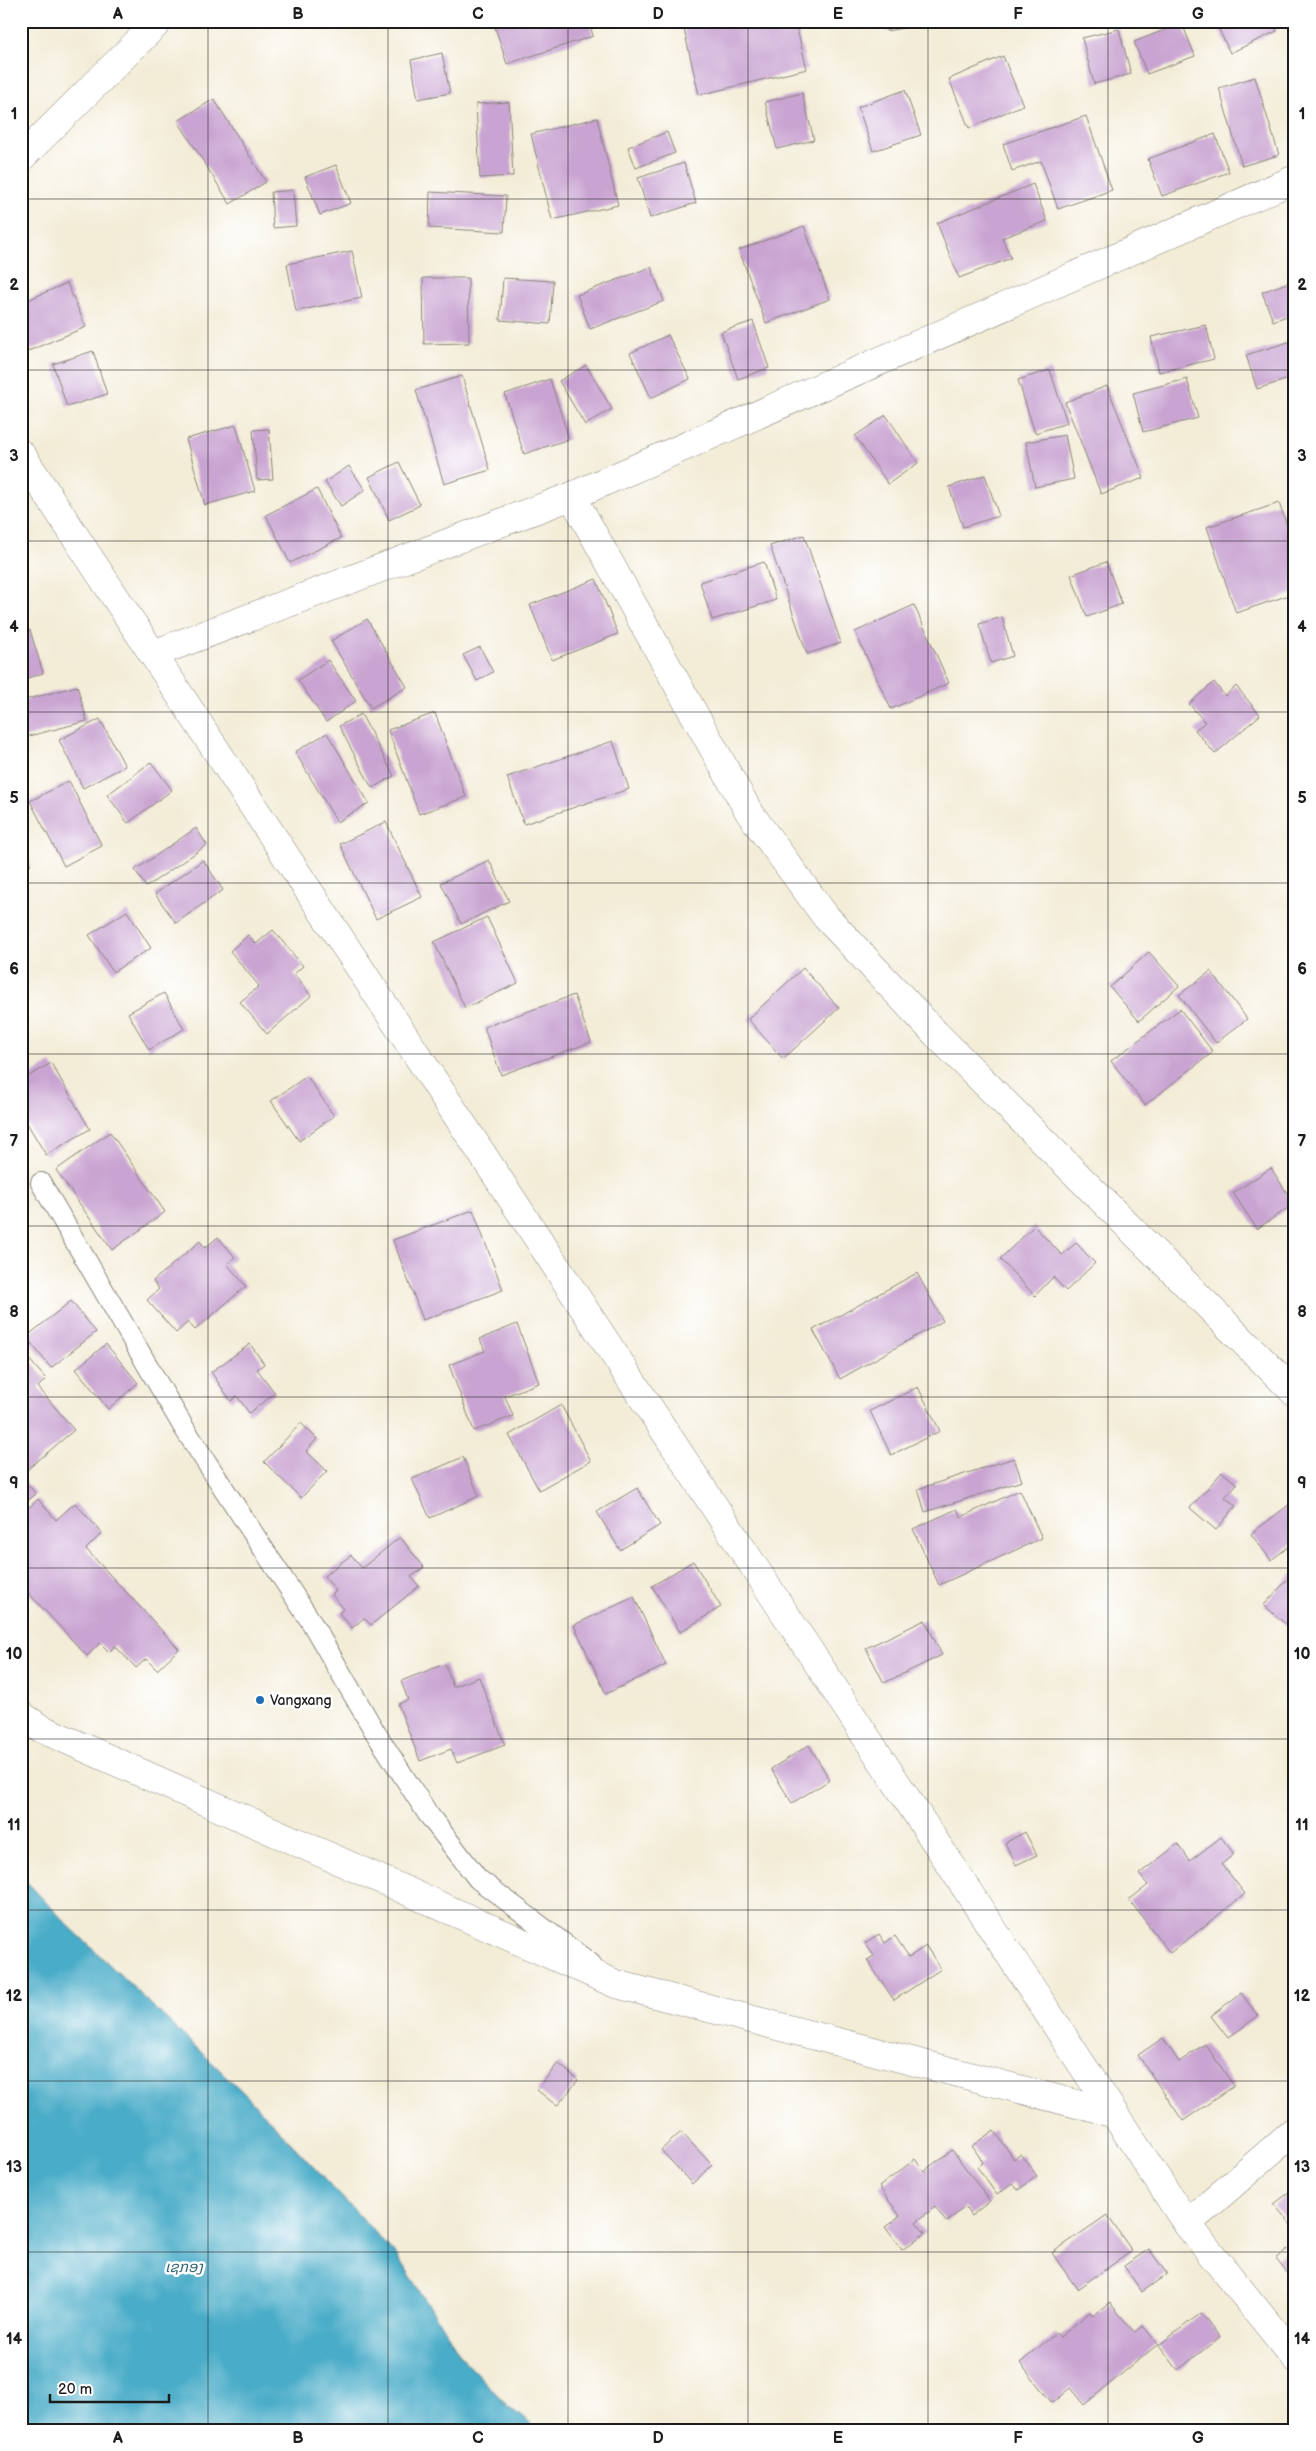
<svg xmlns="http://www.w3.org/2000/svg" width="1316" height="2451" font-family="'Balsamiq Sans','Noto Sans Lao',sans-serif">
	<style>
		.water { fill: #49acc8; stroke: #326472 }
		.building { fill: #c9a4d2 }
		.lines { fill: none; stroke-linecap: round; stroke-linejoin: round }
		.service-casing { stroke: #88847a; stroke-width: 22 }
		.minor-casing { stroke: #88847a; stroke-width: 29 }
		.service { stroke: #fff; stroke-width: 20 }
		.minor { stroke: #fff; stroke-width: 28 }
		.grid { fill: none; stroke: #1c1c1c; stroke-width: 1; stroke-opacity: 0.55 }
		.poi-dot { fill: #1f6fb2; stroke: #fff; stroke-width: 2 }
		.labels { text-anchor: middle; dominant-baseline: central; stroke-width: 5; stroke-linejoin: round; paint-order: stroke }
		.poi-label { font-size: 14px; fill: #1c1c1c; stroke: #fff; text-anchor: start }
		.water-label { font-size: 15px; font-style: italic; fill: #326472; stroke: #fff }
		.neatline { fill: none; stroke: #1c1c1c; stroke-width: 2 }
		.grid-label { font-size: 16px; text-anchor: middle; font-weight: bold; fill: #1c1c1c }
	</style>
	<rect width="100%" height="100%" fill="#fff"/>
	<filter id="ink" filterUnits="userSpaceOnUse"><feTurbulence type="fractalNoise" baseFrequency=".02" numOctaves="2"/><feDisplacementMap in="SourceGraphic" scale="10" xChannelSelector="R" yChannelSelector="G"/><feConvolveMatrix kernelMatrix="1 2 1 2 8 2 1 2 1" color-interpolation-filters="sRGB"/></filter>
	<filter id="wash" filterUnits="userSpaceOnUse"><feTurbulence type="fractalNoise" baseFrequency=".0096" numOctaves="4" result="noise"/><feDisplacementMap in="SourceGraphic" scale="20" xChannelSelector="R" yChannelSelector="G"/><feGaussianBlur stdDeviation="1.12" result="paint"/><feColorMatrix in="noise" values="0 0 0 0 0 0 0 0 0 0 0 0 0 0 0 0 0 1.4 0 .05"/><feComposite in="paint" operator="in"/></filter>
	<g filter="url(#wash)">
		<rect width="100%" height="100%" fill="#f3ecd7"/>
		<!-- water -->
		<path class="water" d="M21,1876l49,51 175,167 152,162 68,105 44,46 29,23h-517z"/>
		<g id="blocks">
			<!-- building -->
			<path class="building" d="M493,21h96l4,15 -86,28z
				M682,21h113l12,48 -108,26z
				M884,21h43v3l-41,7z
				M1215,21h58l4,10 -47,22z
				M1182,23l13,33 -48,18 -13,-32z
				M1119,29l12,45 -37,10 -12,-46z
				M442,53l8,40 -32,6 -7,-39z
				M1003,56l20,49 -54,23 -20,-49z
				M1255,77l24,78 -37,11 -23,-78z
				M905,90l16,45 -48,16 -15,-44z
				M802,93l12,47 -37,9 -12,-47z
				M214,99l52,83 -36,22 -52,-83z
				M509,102l4,74 -33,2 -4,-74z
				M1086,116l26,74 -54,19 -17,-48 -29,10 -9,-27z
				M597,118l21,87 -66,15 -21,-86z
				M667,132l8,21 -39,15 -8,-21z
				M1215,134l14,38 -67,24 -14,-37z
				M684,163l12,40 -46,15 -12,-40z
				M336,165l15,38 -31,12 -15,-38z
				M1033,184l14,37 -45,17 9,20 -52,20 -22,-55z
				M293,190l3,36 -23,2 -2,-36z
				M430,192l76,4 -2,36 -75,-4z
				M804,226l26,73 -64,24 -27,-73z
				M352,251l10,47 -66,13 -9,-47z
				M651,267l13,34 -74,28 -13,-34z
				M423,278h45l1,65 -45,1z
				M503,278l50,3 -3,43 -50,-4z
				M1295,280v33l-22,8 -11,-29z
				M67,283l19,44 -65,27v-51z
				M753,321l16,47 -31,11 -17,-47z
				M1206,325l8,34 -55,13 -8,-35z
				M668,335l22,44 -39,19 -21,-45z
				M1295,340v37l-38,12 -11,-34z
				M93,351l14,43 -40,13 -14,-43z
				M586,365l26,44 -27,16 -26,-44z
				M1050,370l17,53 -32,10 -17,-53z
				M462,376l28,94 -46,14 -28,-94z
				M550,379l19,60 -45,15 -19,-60z
				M1187,379l11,39 -55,14 -10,-39z
				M1107,386l37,92 -43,16 -36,-92z
				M886,415l32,48 -30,21 -33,-48z
				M236,425l19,66 -50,14 -19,-66z
				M269,429l4,50 -16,1 -4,-50z
				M1065,435l9,44 -39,8 -9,-45z
				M399,462l21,43 -31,15 -20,-43z
				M349,466l16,24 -24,16 -16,-24z
				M985,475l14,41 -36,11 -14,-40z
				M317,489l24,49 -51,25 -24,-48z
				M1279,503l16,45v45l-59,20 -29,-86z
				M804,535l37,108 -34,11 -37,-108z
				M764,562l12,38 -64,20 -12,-38z
				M1106,562l16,42 -35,13 -16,-42z
				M596,579l22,55 -66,26 -22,-55z
				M914,605l35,78 -58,26 -36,-77z
				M1002,617l11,39 -22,7 -12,-39z
				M367,619l40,68 -36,21 -40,-67z
				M30,630l13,43 -22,7v-47z
				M480,647l13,25 -16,9 -14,-26z
				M328,660l28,41 -30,21 -28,-42z
				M1214,682l11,14 11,-10 24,29 -45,39 -20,-24 10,-8 -16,-18z
				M77,686l10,35 -65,17 -1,-37z
				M435,713l31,84 -47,17 -31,-84z
				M361,714l33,62 -22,12 -33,-62z
				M100,719l25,47 -42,22 -24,-48z
				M327,733l42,70 -32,19 -42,-70z
				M613,741l16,48 -105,35 -17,-47z
				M151,762l21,28 -44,33 -21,-28z
				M69,781l33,65 -38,20 -34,-65z
				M386,822l36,75 -46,22 -36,-75z
				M196,828l11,17 -61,42 -11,-17z
				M21,846l10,19 -10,5z
				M203,860l20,30 -47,33 -21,-29z
				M489,860l20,41 -48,23 -20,-41z
				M127,911l24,37 -38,24 -24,-37z
				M487,917l31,66 -53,25 -31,-66z
				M273,930l30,36 -9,8 17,22 -44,38 -27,-32 19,-16 -29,-35 18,-16 8,9z
				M1149,952l30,34 -40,35 -29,-34z
				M803,968l36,40 -56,51 -35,-40z
				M1211,971l36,48 -31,24 -37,-48z
				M164,993l20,36 -35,21 -21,-37z
				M574,995l17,47 -90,33 -17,-48z
				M1180,1009l33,43 -68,53 -34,-44z
				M51,1063l39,66 -44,26 -25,-42v-32z
				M307,1076l27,40 -35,25 -28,-40z
				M110,1132l55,80 -53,38 -56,-80z
				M1271,1168l23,36 -37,25 -24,-36z
				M473,1210l30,80 -80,30 -30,-80z
				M1034,1226l28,29 14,-12 19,20 -29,28 -13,-14 -18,19 -35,-37z
				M218,1237l17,20 -8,7 19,22 -51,44 -7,-8 -12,11 -29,-33 12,-11 -6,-8 47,-40 5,7z
				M917,1273l26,48 -103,58 -27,-49z
				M71,1301l25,31 -45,36 -25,-31z
				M517,1324l22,59 -34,13 8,20 -39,15 -25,-66 36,-14 -5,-12z
				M106,1344l32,39 -30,26 -32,-40z
				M250,1344l14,20 -7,5 18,24 -26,20 -12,-17 -6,5 -20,-29z
				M21,1350l25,29 -8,8 36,43 -53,45z
				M918,1387l22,44 -49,24 -21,-44z
				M561,1405l30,56 -52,29 -30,-55z
				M301,1423l16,16 -11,12 21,20 -26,27 -37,-36z
				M463,1457l16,39 -49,22 -18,-39z
				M1014,1458l8,23 -97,31 -7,-23z
				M1222,1472l15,12 -12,13 11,9 -20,24 -26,-22z
				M21,1477l15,17 -15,12z
				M637,1488l23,37 -40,25 -23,-38z
				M1020,1490l22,48 -103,47 -26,-56 44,-20 4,8z
				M38,1499l18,21 19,-17 27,30 -16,16 93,100 -22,21 -11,-11 -10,9 -21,-22 -6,6 -9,-9 -13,13 -66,-71v-70z
				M1291,1503l4,5v34l-24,18 -20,-26z
				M400,1537l24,30 -13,10 8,9 -48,39 -7,-7 -12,10 -13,-15 5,-4 -12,-14 4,-4 -12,-15 27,-21 11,13z
				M693,1561l28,46 -41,25 -28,-46z
				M1295,1571v57l-3,2 -28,-25z
				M634,1597l32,68 -60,29 -32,-69z
				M925,1620l17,35 -58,28 -18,-35z
				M445,1664l8,23 26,-10 26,68 -48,18 -6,-14 -31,12 -22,-57 10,-4 -7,-19z
				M809,1745l21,35 -38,23 -21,-34z
				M1025,1832l12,23 -21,10 -11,-22z
				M1221,1837l13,17 -12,10 23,30 -75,59 -41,-53 19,-15 -9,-11 39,-30 12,17z
				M879,1934l6,9 10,-7 14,21 17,-11 15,23 -47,31 -27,-40 7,-4 -9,-13z
				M1241,1993l17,23 -30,22 -17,-22z
				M1163,2038l16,24 26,-18 29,42 -51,35 -45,-66z
				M558,2063l20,17 -21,26 -20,-16z
				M994,2130l20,29 7,-5 16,22 -19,14 -5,-7 -16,12 -20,-28 6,-5 -11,-16z
				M681,2132l31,33 -20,19 -31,-34z
				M952,2150l38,51 -19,15 -6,-9 -19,15 -11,-15 -19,15 9,11 -23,17 -17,-23 15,-11 -21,-29 36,-28 9,12z
				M1295,2188v42l-21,-26z
				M1107,2215l25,36 -55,38 -25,-36z
				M1295,2244v39l-19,-24z
				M1149,2249l18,25 -25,18 -18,-26z
				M1110,2303l25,30 8,-7 15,18 -74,61 -14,-17 -18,15 -32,-40 36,-30 4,4 30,-25 3,4z
				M1201,2313l19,24 -42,33 -19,-25z"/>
		</g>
	</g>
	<g filter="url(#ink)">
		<use href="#blocks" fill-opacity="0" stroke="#88847a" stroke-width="1"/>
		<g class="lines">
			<defs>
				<path id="service" d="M41,1183l143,245 126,192 65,112 53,82 50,65 113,85"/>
				<path id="minor" d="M21,158l138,-137
					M21,454l1166,1770 108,134
					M572,496l177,316 77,105 110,117 359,359
					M153,654l419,-158 723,-317
					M21,1715l19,13 576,256 499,130
					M1187,2224l108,-94"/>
			</defs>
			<!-- service casing -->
			<use href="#service" class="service-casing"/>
			<!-- minor casing -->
			<use href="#minor" class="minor-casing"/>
			<!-- service -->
			<use href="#service" class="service"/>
			<!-- minor -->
			<use href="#minor" class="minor"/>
		</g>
	</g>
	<!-- grid -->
	<path class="grid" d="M208,21v2409M388,21v2409M568,21v2409M748,21v2409M928,21v2409M1108,21v2409M21,199h1274M21,370h1274M21,541h1274M21,712h1274M21,883h1274M21,1054h1274M21,1226h1274M21,1397h1274M21,1568h1274M21,1739h1274M21,1910h1274M21,2081h1274M21,2252h1274"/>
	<!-- markers -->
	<circle class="poi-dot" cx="260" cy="1700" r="5"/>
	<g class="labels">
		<!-- poi labels -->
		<g class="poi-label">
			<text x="270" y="1700">Vangxang</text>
		</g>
		<!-- water labels -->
		<g class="water-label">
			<text x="184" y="2267">ເຊກອງ</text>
		</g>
	</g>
	<!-- margin -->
	<rect width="1316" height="2451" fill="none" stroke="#fff" stroke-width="55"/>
	<!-- scale -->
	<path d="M50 2394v8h119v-8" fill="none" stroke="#1c1c1c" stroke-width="2.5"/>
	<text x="58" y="2394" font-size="15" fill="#1c1c1c" stroke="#ffffff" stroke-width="4" paint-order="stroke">20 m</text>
	<rect x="28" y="28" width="1260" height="2396" class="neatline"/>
	<g class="grid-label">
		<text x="118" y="19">A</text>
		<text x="298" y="19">B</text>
		<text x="478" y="19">C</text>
		<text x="658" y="19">D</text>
		<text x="838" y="19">E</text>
		<text x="1018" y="19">F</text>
		<text x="1198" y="19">G</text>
		<text x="14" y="119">1</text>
		<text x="1302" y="119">1</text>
		<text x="14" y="290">2</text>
		<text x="1302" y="290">2</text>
		<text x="14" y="461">3</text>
		<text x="1302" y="461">3</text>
		<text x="14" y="632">4</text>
		<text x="1302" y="632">4</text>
		<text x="14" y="803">5</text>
		<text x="1302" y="803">5</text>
		<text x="14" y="974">6</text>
		<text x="1302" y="974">6</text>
		<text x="14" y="1146">7</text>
		<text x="1302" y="1146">7</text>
		<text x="14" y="1317">8</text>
		<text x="1302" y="1317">8</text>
		<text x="14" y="1488">9</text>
		<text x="1302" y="1488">9</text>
		<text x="14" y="1659">10</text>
		<text x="1302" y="1659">10</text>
		<text x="14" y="1830">11</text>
		<text x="1302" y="1830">11</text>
		<text x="14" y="2001">12</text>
		<text x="1302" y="2001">12</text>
		<text x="14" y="2172">13</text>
		<text x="1302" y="2172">13</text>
		<text x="14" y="2344">14</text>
		<text x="1302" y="2344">14</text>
		<text x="118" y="2443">A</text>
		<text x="298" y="2443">B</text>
		<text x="478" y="2443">C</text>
		<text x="658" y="2443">D</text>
		<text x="838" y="2443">E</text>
		<text x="1018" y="2443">F</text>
		<text x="1198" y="2443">G</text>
	</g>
</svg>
